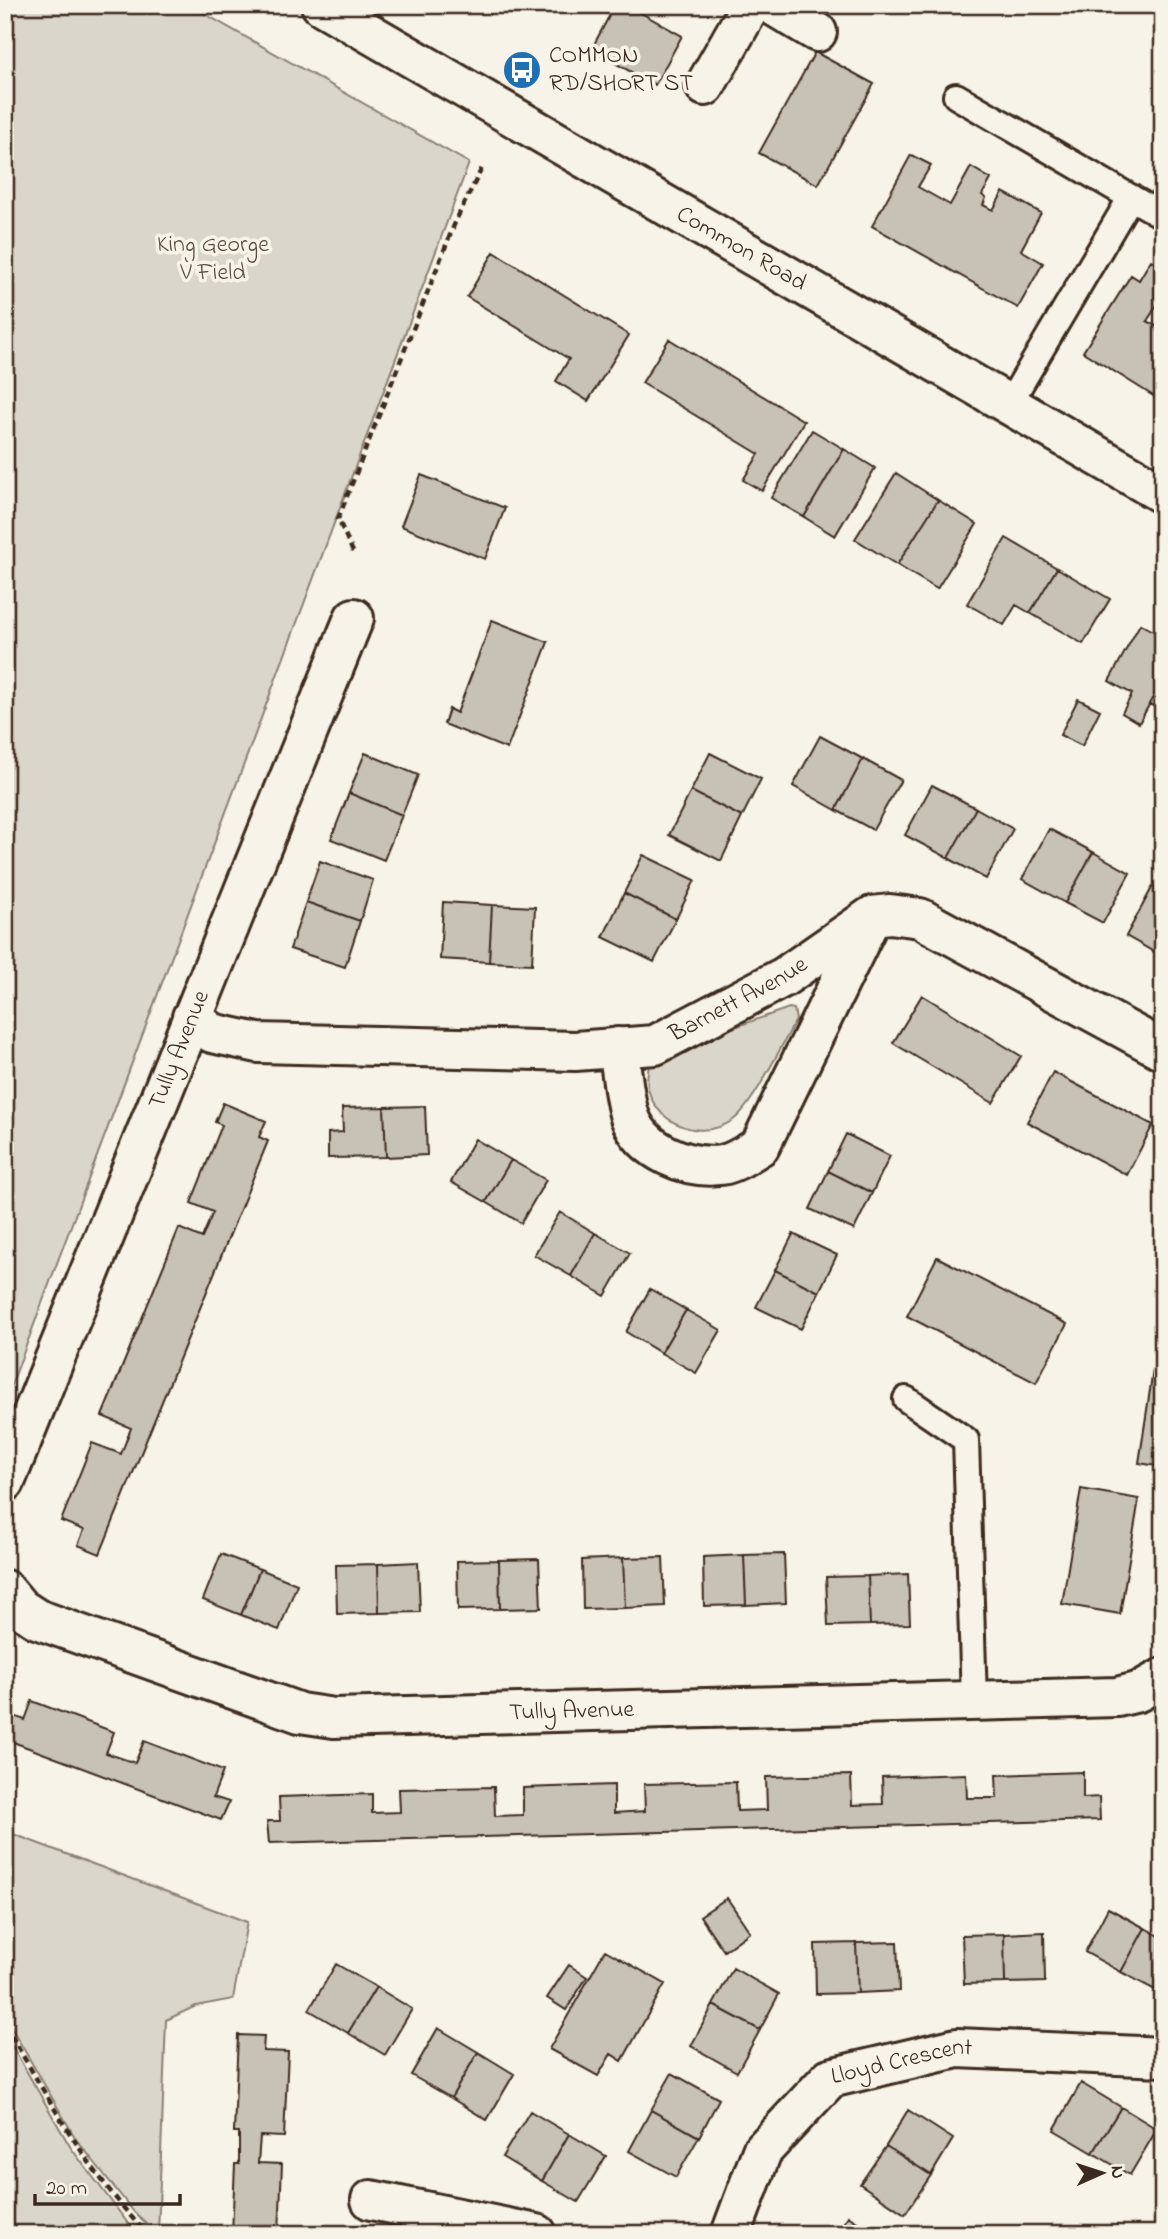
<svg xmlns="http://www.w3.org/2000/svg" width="1168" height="2239" font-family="'Indie Flower',sans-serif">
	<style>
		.green { fill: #dbd6cb; stroke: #8b8074; stroke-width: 2 }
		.building { fill: #c8c1b6; stroke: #3b2a1e; stroke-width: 2 }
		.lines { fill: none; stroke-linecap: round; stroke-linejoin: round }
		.lane-casing { stroke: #3b2a1e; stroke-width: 30 }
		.street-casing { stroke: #3b2a1e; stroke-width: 44 }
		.primary-casing { stroke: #3b2a1e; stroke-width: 44 }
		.path { stroke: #3b2a1e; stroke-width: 4.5; stroke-dasharray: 7 5; stroke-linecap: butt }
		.lane { stroke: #f7f3e8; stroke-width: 24 }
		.street { stroke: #f7f3e8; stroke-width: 38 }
		.primary { stroke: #f7f3e8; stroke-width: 38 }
		.labels { text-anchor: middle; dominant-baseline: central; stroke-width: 7; stroke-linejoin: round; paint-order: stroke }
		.poi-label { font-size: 24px; fill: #3b2a1e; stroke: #f7f3e8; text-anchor: start }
		.park-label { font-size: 24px; fill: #5b4c41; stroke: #f7f3e8 }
		.street-label { font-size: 24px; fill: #3b2a1e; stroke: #f7f3e8 }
	</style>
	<rect width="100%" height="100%" fill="#f7f3e8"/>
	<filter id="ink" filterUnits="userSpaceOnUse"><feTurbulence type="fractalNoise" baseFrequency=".0143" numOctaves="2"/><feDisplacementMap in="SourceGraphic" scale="14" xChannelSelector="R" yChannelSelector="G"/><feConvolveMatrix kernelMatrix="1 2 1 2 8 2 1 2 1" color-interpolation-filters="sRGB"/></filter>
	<g filter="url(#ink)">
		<!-- green -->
		<path class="green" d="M5,5h184l280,158 -464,1239z
			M789,1008l5,1 2,11c-14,24 -43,86 -63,100 -41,29 -105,-11 -80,-64z
			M5,1831l242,91 -14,77 -37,7 -30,14 -8,214 -24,-22 -58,-73 -71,-122z
			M5,2034l66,114 65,86h-131z"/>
		<!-- building -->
		<path class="building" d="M615,5h12l55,31 -27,49 -64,-35z
			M815,52l59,32 -56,101 -59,-32z
			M911,155l20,10 -13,22 32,18 21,-38 20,12 -9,16 4,3 -3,7 10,5 10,-18 38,21 -20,37 22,13 -25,45 -146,-82z
			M494,252l135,83 -41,66 -32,-20 13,-22 -102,-62z
			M1151,260l12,7v29l-16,25 16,9v72l-80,-50 48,-77 8,5z
			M669,339l135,82 -42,70 -19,-11 16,-26 -117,-71z
			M812,430l32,19 -40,68 -33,-19z
			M844,449l31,19 -40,68 -31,-19z
			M896,473l42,27 -41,65 -42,-26z
			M421,475l84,33 -20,51 -84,-33z
			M938,500l39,24 -40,65 -40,-24z
			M1006,538l51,30 -27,45 -14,-8 -12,20 -37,-21z
			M1057,568l53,31 -27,45 -53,-31z
			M492,620l56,22 -41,107 -63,-25 5,-15 8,4z
			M1140,624l23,12v44l-24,43 -17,-10 10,-19 -23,-13z
			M1163,680v31l-14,-7z
			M1078,699l22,11 -18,36 -22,-11z
			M820,736l43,23 -27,51 -43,-24z
			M365,753l53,22 -16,40 -53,-22z
			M710,753l51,26 -19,38 -51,-26z
			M863,759l38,21 -28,50 -37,-20z
			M932,785l44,23 -28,50 -43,-23z
			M691,791l51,26 -21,44 -52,-26z
			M349,793l53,22 -18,45 -53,-21z
			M976,808l37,21 -27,50 -38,-21z
			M1049,829l44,23 -28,51 -43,-24z
			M1093,852l37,21 -27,50 -38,-20z
			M643,855l52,25 -19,39 -52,-26z
			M320,861l53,19 -13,41 -54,-19z
			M1153,886l10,6v65l-37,-21z
			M624,893l52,26 -22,43 -51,-25z
			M306,902l54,19 -15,46 -55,-18z
			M443,902l49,3 -3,57 -49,-3z
			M492,905l43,2 -3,57 -43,-2z
			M922,995l99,61 -28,47 -100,-60z
			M1053,1072l100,53 -26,50 -100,-53z
			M223,1103l43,18 -7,16 9,4 -168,413 -22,-9 6,-15 -23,-9 31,-78 29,11 10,-26 -29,-12 77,-188 23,10 11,-26 -22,-9 31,-78 -7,-3z
			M425,1106l2,49 -41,2 -2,-50z
			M384,1107l2,50 -58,1v-25l15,-1 -1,-24z
			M846,1134l44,22 -18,37 -44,-22z
			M475,1139l36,21 -25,42 -35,-20z
			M511,1160l35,20 -25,43 -35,-21z
			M828,1171l44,22 -18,37 -44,-21z
			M560,1212l35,21 -24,43 -37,-21z
			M595,1233l35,20 -25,43 -34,-20z
			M793,1234l44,21 -18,37 -44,-22z
			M937,1257l130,67 -31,59 -129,-67z
			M775,1270l44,22 -18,37 -45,-22z
			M650,1289l36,21 -25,43 -35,-21z
			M686,1310l35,20 -25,43 -35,-20z
			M1156,1350l7,1v116l-24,-4z
			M1081,1489l58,10 -19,115 -58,-10z
			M221,1554l39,15 -19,46 -38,-15z
			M784,1554l2,49 -40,2 -2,-50z
			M744,1555l2,50 -42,1 -1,-49z
			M663,1557l2,49 -40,2 -2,-50z
			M623,1558l2,50 -42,1 -1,-49z
			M539,1559l2,49 -41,1 -1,-49z
			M499,1560l1,49 -42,1 -1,-49z
			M418,1562l2,50 -41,1 -1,-49z
			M378,1564l1,49 -42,1 -1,-49z
			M260,1569l37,15 -18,46 -38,-15z
			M908,1574l2,50 -40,1 -2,-49z
			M868,1576l2,49 -42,1 -2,-49z
			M32,1701l82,31 -8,21 29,10 9,-22 79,30 -10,26 16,5 -8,18 -216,-81v-26l20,7z
			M1083,1772v26l16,-1 1,23 -831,23 -2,-22h13l-1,-24 93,-3v19l28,-1 -1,-23 95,-2 1,29 28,-1v-27l91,-3v28l31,-2 -1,-27 92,-2 1,29 30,-1 -1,-33 85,-2 1,30 31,-1 -1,-27 84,-3 1,24h30l-1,-23z
			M727,1898l23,34 -26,19 -24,-35z
			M1108,1908l37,20 -24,44 -36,-20z
			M1145,1928l18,10v42l-6,11 -36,-19z
			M1044,1932l1,50 -40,1 -1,-49z
			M1004,1934l1,49 -41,1 -2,-49z
			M897,1942l2,49 -41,2 -2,-50z
			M856,1943l2,50 -42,1 -1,-50z
			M605,1950l60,34 -43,77 -11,-7 -13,22 -49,-27z
			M336,1964l40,23 -28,46 -39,-23z
			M569,1965l18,12 -21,33 -19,-12z
			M733,1968l46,26 -19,36 -47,-25z
			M376,1987l36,22 -27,46 -37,-22z
			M713,2005l47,25 -23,42 -46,-26z
			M438,2028l40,24 -27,46 -40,-23z
			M238,2035l26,1 -1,15 25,1 -4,85 -24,-1 -2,27 24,1 -3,70h-47l3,-70h4v-32h-5z
			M478,2052l36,22 -27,46 -36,-22z
			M672,2073l47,26 -20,38 -48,-27z
			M1081,2083l40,24 -28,46 -39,-23z
			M1121,2107l36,22 -27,46 -37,-22z
			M651,2110l48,27 -23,40 -47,-26z
			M908,2110l45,29 -22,36 -45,-29z
			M530,2111l39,23 -27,47 -40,-24z
			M569,2134l37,22 -28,46 -36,-21z
			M886,2146l45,29 -26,39 -45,-30z
			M848,2216l28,18h-39z"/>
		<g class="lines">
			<defs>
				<path id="lane" d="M956,96l207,120
					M1009,404l122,-207
					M906,1399l60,41 8,261"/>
				<g id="street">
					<path d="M772,5l45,27"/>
					<path d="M705,86l46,-81"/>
					<path id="s1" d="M192,1017l20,16 46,10 317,8 80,-6 129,-68 88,-61 18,-2 30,4 243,132"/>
					<path d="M618,1047c4,23 5,49 12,70 13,35 57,52 91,48 14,-2 27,-12 39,-19l111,-228"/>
					<path id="s2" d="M5,1482l349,-864"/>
					<path id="s3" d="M5,1590l15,18 17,11 263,94 34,5 783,-21 21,-5 25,-14"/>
					<path d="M371,2200l166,34"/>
					<path id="s4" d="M731,2234l31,-83 68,-73 127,-30 206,9"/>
				</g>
				<g id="primary">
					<path id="s5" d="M321,5l842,489"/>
				</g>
			</defs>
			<!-- lane casing -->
			<use href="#lane" class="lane-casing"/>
			<!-- street casing -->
			<use href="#street" class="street-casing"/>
			<!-- primary casing -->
			<use href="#primary" class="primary-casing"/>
			<!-- path -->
			<path class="path" d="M353,552l-15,-33 118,-299 27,-54
				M5,2025c43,73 83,147 142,209"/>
			<!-- lane -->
			<use href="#lane" class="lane"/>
			<!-- street -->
			<use href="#street" class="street"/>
			<!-- primary -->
			<use href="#primary" class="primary"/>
		</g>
	</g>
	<!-- icons -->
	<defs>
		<symbol id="bus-disc" viewBox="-11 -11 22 22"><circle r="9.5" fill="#1f6fb2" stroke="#f7f3e8"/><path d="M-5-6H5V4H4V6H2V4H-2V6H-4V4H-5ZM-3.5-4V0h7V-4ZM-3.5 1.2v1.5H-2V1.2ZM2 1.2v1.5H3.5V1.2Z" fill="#fff"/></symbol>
	</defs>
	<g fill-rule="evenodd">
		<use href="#bus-disc" x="500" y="48" width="44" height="44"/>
	</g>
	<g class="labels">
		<!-- poi labels -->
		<g class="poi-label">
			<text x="549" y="56">COMMON<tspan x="549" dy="28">RD/SHORT ST</tspan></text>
		</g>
		<!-- park labels -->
		<g class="park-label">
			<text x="213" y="245">King George<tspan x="213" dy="28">V Field</tspan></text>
		</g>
		<!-- street labels -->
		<g class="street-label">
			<text stroke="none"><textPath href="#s5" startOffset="486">Common Road</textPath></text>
			<text stroke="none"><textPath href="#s1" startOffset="565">Barnett Avenue</textPath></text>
			<text stroke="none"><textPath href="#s2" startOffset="466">Tully Avenue</textPath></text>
			<text stroke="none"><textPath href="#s3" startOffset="595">Tully Avenue</textPath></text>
			<text stroke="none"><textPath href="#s4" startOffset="262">Lloyd Crescent</textPath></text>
		</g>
	</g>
	<!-- margin -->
	<rect width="1168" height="2239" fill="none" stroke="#f7f3e8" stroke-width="28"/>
	<rect x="14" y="14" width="1140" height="2211" fill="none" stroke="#3b2a1e" stroke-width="2.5" filter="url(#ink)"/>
	<!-- north arrow -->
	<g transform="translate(1102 2173) rotate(87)" stroke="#f7f3e8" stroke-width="5" paint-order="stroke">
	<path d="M0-5L12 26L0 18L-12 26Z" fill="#3b2a1e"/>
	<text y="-10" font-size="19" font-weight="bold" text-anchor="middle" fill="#3b2a1e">N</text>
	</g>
	<!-- scale -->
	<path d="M35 2194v10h145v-10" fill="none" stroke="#3b2a1e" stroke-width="3.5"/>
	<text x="46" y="2194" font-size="21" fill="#3b2a1e" stroke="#f7f3e8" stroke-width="5" paint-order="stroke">20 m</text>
</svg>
